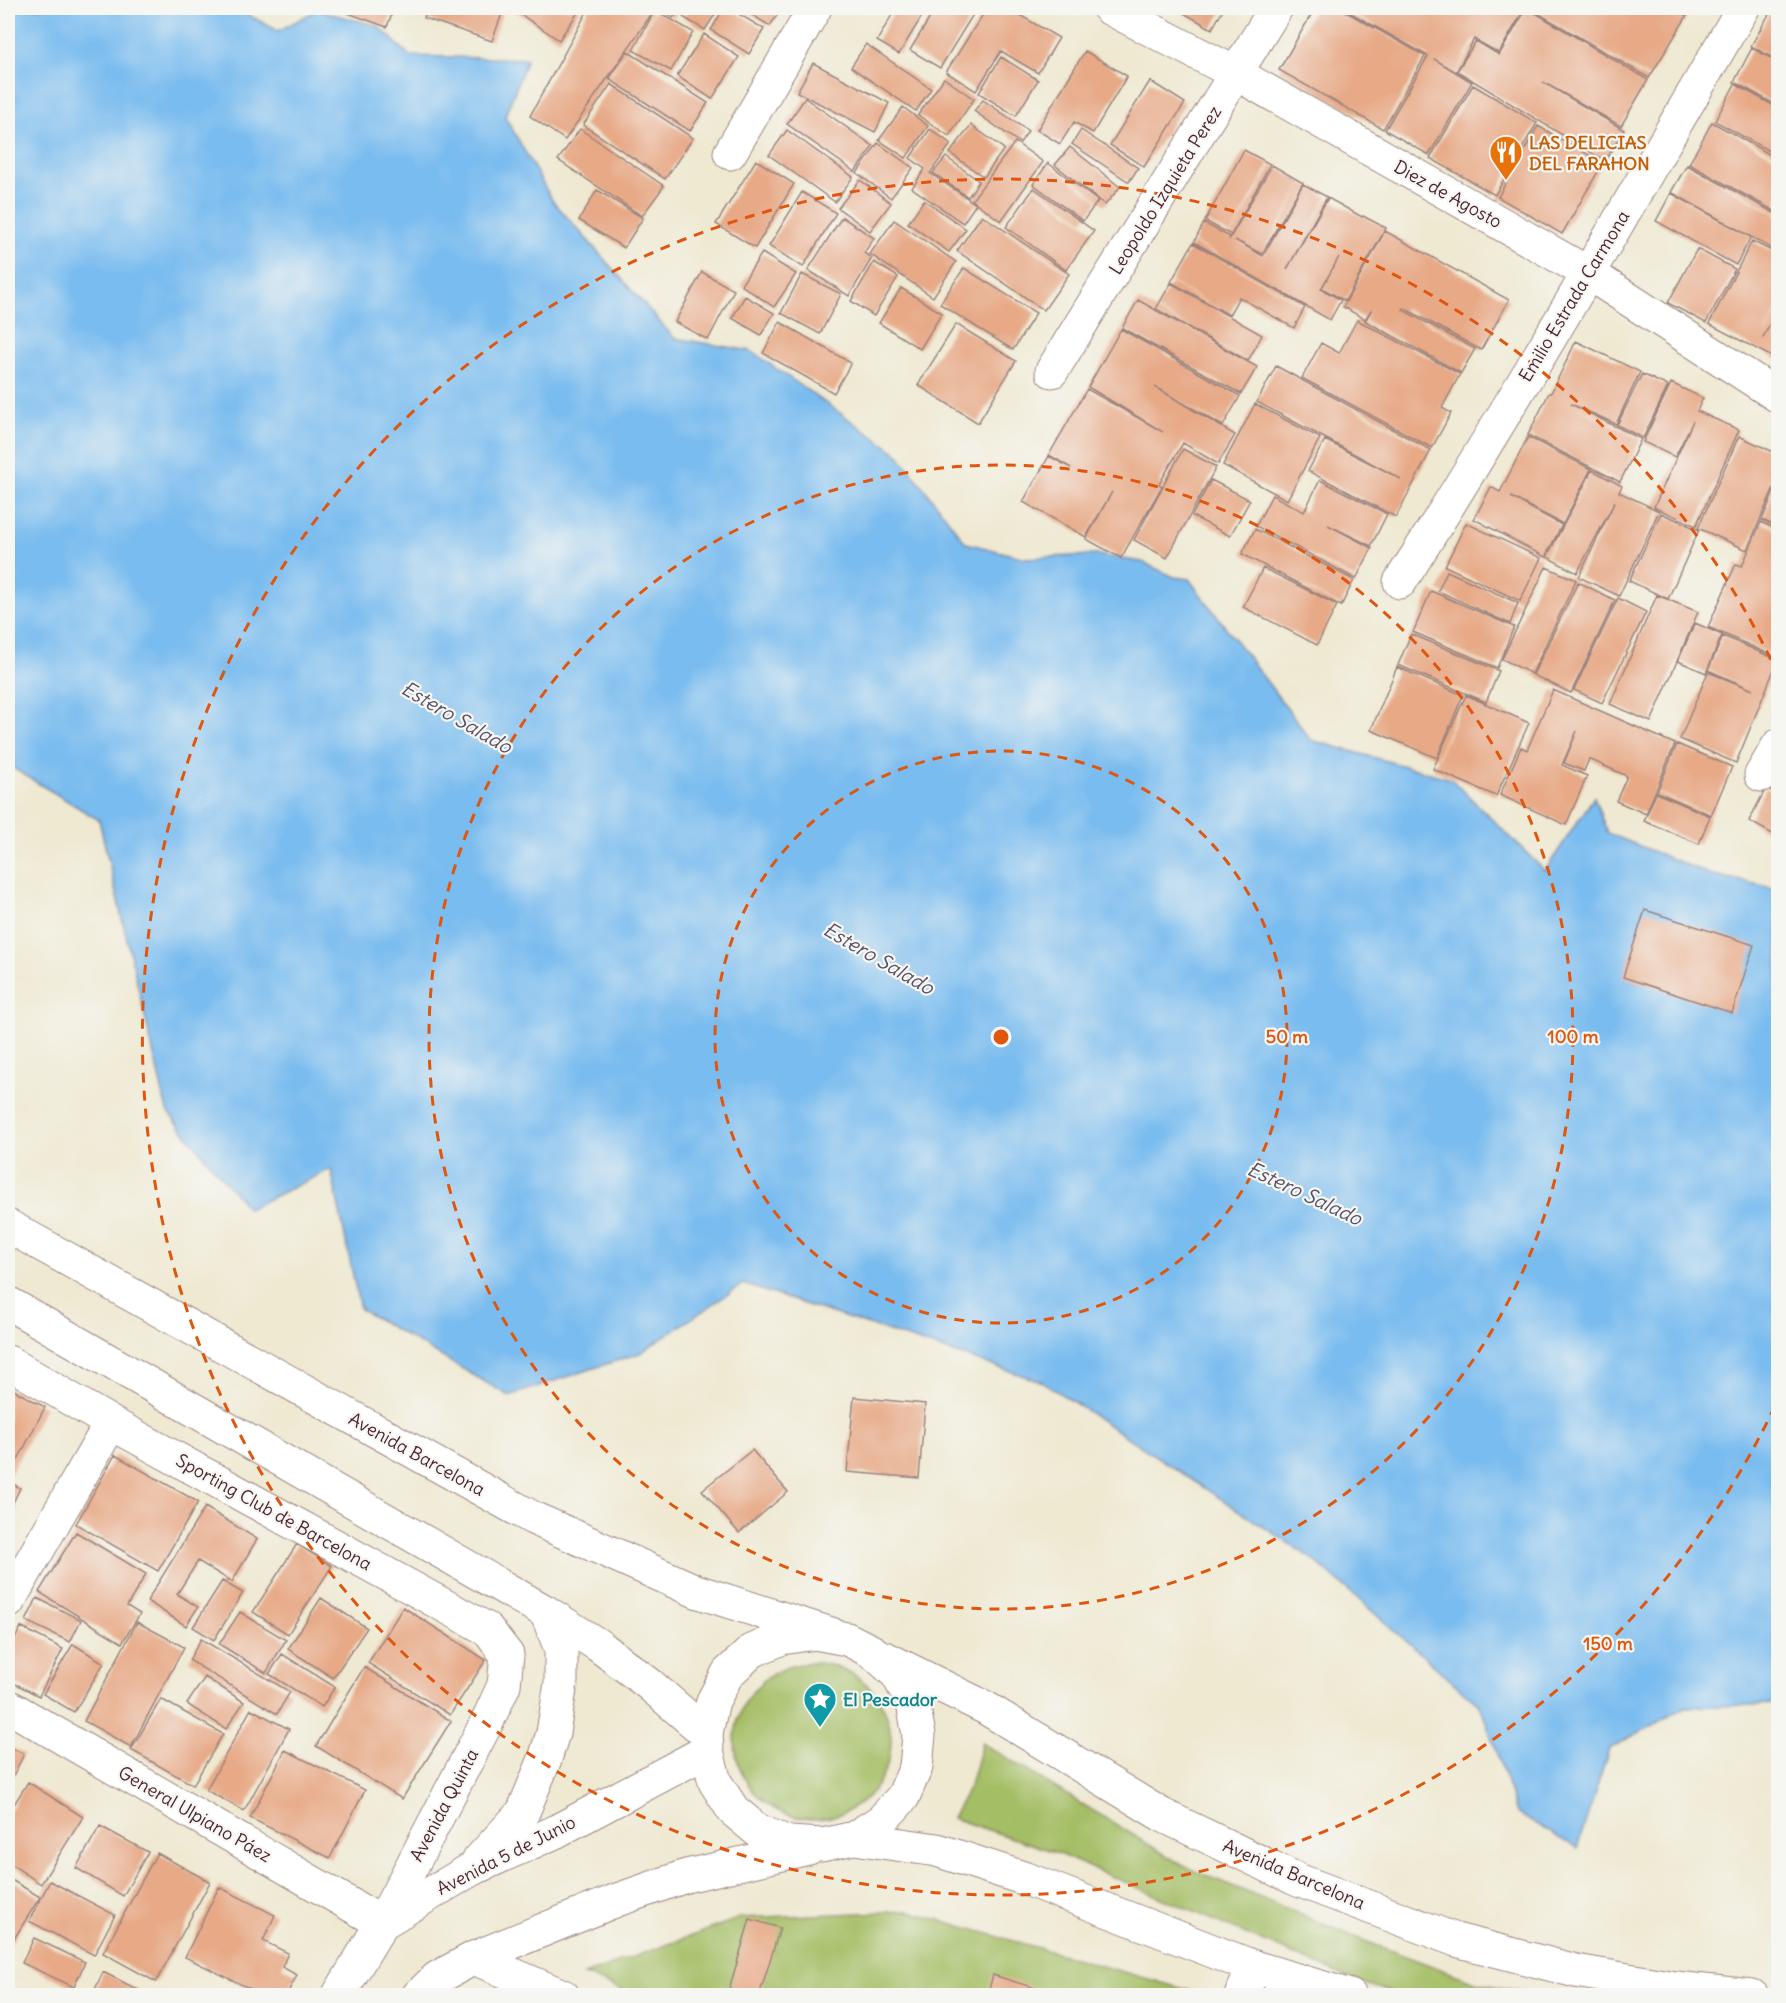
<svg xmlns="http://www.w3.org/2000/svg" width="1786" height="2003" font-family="Delius,sans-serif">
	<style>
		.green { fill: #a4be65; stroke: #776e48; stroke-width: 1.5 }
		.water { fill: #79bcef; stroke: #626e8d; stroke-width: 1.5 }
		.building { fill: #e7a986 }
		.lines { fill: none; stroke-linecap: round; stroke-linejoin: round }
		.minor-casing { stroke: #9c847e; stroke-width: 35 }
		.secondary-casing { stroke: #9c847e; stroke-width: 35 }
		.primary-casing { stroke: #9c847e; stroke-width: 35 }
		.minor { stroke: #fff; stroke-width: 33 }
		.secondary { stroke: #fff; stroke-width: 33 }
		.primary { stroke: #fff; stroke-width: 33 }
		.ring { fill: none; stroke: #e0560e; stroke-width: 3; stroke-dasharray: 10 8 }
		.labels { text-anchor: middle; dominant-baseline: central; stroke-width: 4.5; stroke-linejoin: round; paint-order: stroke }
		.food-label { font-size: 18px; font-weight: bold; fill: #c56008; stroke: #f6f6f2; text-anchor: start }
		.street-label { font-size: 18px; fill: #4a1f2b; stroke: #f6f6f2 }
		.culture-label { font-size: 18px; font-weight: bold; fill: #0d838f; stroke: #f6f6f2; text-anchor: start }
		.water-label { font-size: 20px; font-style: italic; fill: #584e66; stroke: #f6f6f2 }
		.centre { fill: #e0560e; stroke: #f6f6f2; stroke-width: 3 }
		.ring-label { font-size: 18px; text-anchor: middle; font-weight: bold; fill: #e0560e; stroke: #f6f6f2; stroke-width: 4.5; stroke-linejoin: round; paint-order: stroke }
	</style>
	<rect width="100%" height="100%" fill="#f6f6f2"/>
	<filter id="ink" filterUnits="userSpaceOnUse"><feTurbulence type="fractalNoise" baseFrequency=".0167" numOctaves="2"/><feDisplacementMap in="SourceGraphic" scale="12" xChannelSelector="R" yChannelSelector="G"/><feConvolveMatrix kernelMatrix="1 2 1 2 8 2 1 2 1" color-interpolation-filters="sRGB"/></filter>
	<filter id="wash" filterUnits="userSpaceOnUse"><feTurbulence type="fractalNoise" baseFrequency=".008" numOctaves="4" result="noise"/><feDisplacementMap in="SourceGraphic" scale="24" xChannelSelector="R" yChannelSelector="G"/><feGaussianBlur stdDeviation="1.35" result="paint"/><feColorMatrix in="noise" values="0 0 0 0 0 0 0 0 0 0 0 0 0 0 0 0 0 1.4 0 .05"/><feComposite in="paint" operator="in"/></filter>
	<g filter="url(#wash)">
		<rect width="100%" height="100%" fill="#efe9d2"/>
		<!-- green -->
		<path class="green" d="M735 1741a78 78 0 1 1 156 0a78 78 0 1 1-156 0Z
			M982,1743l202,123 173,72 121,45 61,12h-139l-42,-13 -306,-131 -100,-33 18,-33z
			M908,1911l297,84 -568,1 -53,-21 156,-57z"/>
		<!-- water -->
		<path class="water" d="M8,8h228l42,23 39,-21 61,16 32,30 117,3 -22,57 47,84 122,138 77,13 146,102 69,90 59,15 72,-3 45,7 32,15 15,2 122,161 140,39 94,92 49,-74 13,36 102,41 69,15v815l-93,3 -76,42 -32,99 -60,-35 -36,-106 -167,-147 -271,-178 -300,-98 -103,69 -131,43 -149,-87 -29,-140 -83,40 -81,-98 -68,-291 -91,-55z"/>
		<g id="blocks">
			<!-- building -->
			<path class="building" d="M334,8h60l-7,19z
				M427,8h77l-12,33 -68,-23z
				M520,8h61l-22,32 -42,-28z
				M589,8h57l7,4 -88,128 -35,-24z
				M660,8h21l-8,10z
				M689,8h30l-14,22 -22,-13z
				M724,8h5l35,21 -15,25 -38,-24z
				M741,8h41l-12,18z
				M896,8h31l-28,46 -22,-13z
				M936,8h41l-37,60 -30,-18z
				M987,8h21l51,30 -21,35 -37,-22 -25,40 -30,-19z
				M1175,8h49l-12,21z
				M1315,8h24l86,48 -42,73 -104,-59z
				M1342,8h77l13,7 -11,-7h104l-26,45 -25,-14 -18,33 -22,-13 38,23 -43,73 -44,-25 43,-74z
				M1527,8l121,72 -27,46 -78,-44 81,48 -19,31 -148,-90 19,-30 23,14z
				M1529,8h144l14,8 -38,62z
				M1676,8h16l-4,7z
				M1772,9l6,4v48l-27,-15z
				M655,10l38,22 -22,39 -38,-21z
				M704,34l35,23 -27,42 -35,-23z
				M866,44l65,45 -15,22 -65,-44z
				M1752,48l26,14v44l-44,-24z
				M627,51l81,52 -18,28 -81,-52z
				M1085,51l42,25 -34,57 -19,-11 -14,22 -23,-14z
				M1001,57l37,23 -22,36 -37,-23z
				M813,63l76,40 -14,29 -78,-40z
				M944,78l30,21 -25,37 -31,-21z
				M1150,81l35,22 -41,64 -34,-22z
				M611,84l82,54 -28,41 -82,-54z
				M1735,84l43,24v48l-63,-35z
				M1473,85l64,38 -42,72 -65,-37z
				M805,98l68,48 -18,26 -68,-48z
				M983,100l45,31 -8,12 -46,-32z
				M903,107l25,19 -22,32 -27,-18z
				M1712,122l66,37v54l-89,-49z
				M971,125l33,24 -20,28 -34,-24z
				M1538,126l65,37 -41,71 -64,-37z
				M580,129l84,57 -22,30 -84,-56z
				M930,129l21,15 -21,29 46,31 -13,19 -51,-35 13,-19 -15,-11z
				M787,130l66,47 -18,25 -66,-47z
				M1081,130l57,38 -9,14 -57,-38z
				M1015,142l28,20 -42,59 -29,-21z
				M878,143l35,25 -22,30 -34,-25z
				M1070,147l50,40 -15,18 -50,-40z
				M1244,150l26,14 -39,71 -26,-14z
				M946,157l33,24 -11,16 -35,-24z
				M756,160l38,24 -39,64 -39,-24z
				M1048,163l50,38 -15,20 -50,-37z
				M1272,165l31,18 -41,71 -27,-14 28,16 40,-72 24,13 -40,72 41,-71 34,19 1,-1 23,12 -41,73 -23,-13 17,-31 -18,32 20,11 -11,20 -136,-78 10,-19 26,14 -1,3z
				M1687,165l91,50v37l-107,-60z
				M860,180l31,23 -21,28 -32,-23z
				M1034,188l60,43 -28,39 -60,-43z
				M597,190l46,28 -19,30 -45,-28z
				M802,192l34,21 -33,54 -34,-21z
				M1671,193l80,44 -15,28 -80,-44z
				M924,200l42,29 -17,23 -41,-29z
				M982,215l87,59 -25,36 -87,-59z
				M842,217l32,21 -10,15 8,5 -23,38 -41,-26z
				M894,220l62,42 -23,35 -63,-43z
				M1385,231l124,69 -28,50 -77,-42 -1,2 72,39 -14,24 -96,-52 7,-12 -7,10 -22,-12z
				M1752,241l26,13v54l-16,31 16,-28v49l-69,-36z
				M1193,243l112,64 -11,21 -55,-31 -10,18 -58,-33z
				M1697,249l38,20 -29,54 -38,-20z
				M762,253l34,21 -22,33 -33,-22z
				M874,262l24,15 -24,39 -23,-15z
				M964,268l72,45 -23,37 -73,-46z
				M702,272l32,18 -26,50 -33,-18z
				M802,274l39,20 -21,40 -39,-21z
				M1171,283l91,52 -14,26 -92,-52z
				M901,288l41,25 -22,36 -41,-26z
				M745,296l29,17 -13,22 -29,-17z
				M1138,300l119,67 -16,27 -119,-66z
				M1357,320l103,54 -18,34 9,5 -19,35 -130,-70 19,-35 18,10z
				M780,322l71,41 -17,30 -71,-40z
				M956,324l60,37 -38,62 -60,-38z
				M1121,329l119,67 -17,30 -68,-39 80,48 -17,29 -35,-21 -24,41 3,2 -41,72 -35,-19 26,-47 -26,45 -63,-35 26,-46 22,12 -22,-13 38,-66 76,43 -75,-45z
				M1576,341l64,31 -24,52 -45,-20 70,35 -21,43 -92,-47 21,-42h2z
				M1276,366l155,84 -35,67 -88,-46 17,-31 76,39 -144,-77z
				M1642,374l26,12 -25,52 -26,-13z
				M1671,383l32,15 -6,13 42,19 -43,96 -42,-19 39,-86 -18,36 -32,-15z
				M1255,404l65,34 -33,62 -64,-35z
				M1739,436l39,18v24l-31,72 -49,-22z
				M1528,437l63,32 -28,55 -52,-27 51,28 -17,32 -71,-38 17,-32 9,5z
				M1183,449l33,18 -49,91 -33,-18z
				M1592,470l30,16 -3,6 40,19 -40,85 -40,-19 36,-76 -38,72 -30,-16z
				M1211,480l39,20 -20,36 -38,-20z
				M1320,480l67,34 -16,32 -43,-21 44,23 -16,31 -100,-53 16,-31 32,17z
				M1778,482v45l-16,-7z
				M1661,513l38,17 -31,69 -39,-18z
				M1761,522l17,8v128l-70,-31 28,-63 6,2z
				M1466,523l75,35 -21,43 -75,-35z
				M1255,529l99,51 -13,26 -99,-52z
				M1546,567l30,13 -44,94 -30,-15z
				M1263,568l74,37 -20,40 -74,-38z
				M1447,571l71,32 -8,21 -72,-33z
				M1578,582l37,18 -44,93 -38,-18z
				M1431,591l83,36 -17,41 -84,-36z
				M1657,595l41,17 -47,110 -41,-18z
				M1618,598l28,14 -44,91 -28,-13z
				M1695,623l27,12 -16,38 -28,-12z
				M1411,634l88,37 -13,31 -88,-37z
				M1723,636l55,24 -42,103 -56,-24 28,-67 45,18 -45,-20z
				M1397,667l66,28 -26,63 -66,-28z
				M1553,690l122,54 -29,70 -30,-13 11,-25 -38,-17 -5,12 -20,-8 13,-32 -15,34 25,11 -21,49 -66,-30 21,-48 6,3z
				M1466,695l63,28 -33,73 -63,-27z
				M1677,744l55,23 -21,48 -54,-23z
				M1766,788l12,6v43l-29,-16z
				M1656,793l54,23 -11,28 -55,-23z
				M1645,910l109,35 -22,68 -109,-36z
				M8,1387l37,20 -37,72z
				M854,1397l71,7 -6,74 -72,-6z
				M752,1450l36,42 -49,41 -37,-43z
				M115,1455l83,47 -40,69 -82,-47z
				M8,1481l12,7 -12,25z
				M205,1507l52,32 -25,43 -34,-21 -21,33 21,13 -12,19 -39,-25z
				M76,1532l70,42 -19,32 13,8 -18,29 -83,-51z
				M297,1544l35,22 -44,68 -35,-22z
				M222,1581l21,12 -29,47 -21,-13z
				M37,1598l44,22 -11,22 -44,-21z
				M321,1598l46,30 -34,50 -45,-29z
				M403,1607l83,53 -36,55 -82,-52z
				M240,1612l46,28 -20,33 -47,-29z
				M137,1622l47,25 -53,100 -47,-26z
				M21,1627l42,22 -24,47 -31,-16v-27z
				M201,1639l89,53 -13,22 -88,-54z
				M73,1644l31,19 -30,49 -31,-18z
				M282,1654l53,33 -13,20 -53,-33z
				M364,1667l87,54 -49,78 -86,-53z
				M205,1677l39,25 -18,27 -39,-25z
				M161,1699l62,35 -30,51 -62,-35z
				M251,1709l38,20 -45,82 -38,-21z
				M8,1746l16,8 -16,32z
				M285,1750l80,40 -35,68 -80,-40z
				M28,1782l55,35 -42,67 -33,-22v-48z
				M100,1826l48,26 -25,44 -47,-28z
				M157,1853l53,29 -54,100 -53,-29z
				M8,1878l32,19 -31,50 -1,-1z
				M50,1881l65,34 -21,40 -65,-34z
				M219,1887l56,28 -12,26 25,12 -6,14 15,8 -11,21h-21l-80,-39z
				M750,1919l30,9 -21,68h-32z
				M34,1938l51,24 -11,25 -52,-24z
				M103,1972l47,24h-58z
				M993,1975l65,20v1h-71z"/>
		</g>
	</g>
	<g filter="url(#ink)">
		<use href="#blocks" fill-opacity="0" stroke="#9c847e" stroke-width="1.5"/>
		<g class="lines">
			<defs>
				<path id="minor" d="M1109,8l128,66 351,199 190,123
					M730,153l85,-145
					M1052,371l224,-363
					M1400,582c120,-188 231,-382 343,-574
					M1761,775l17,-29
					M8,1362l103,61 376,206 20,26 -3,30 -17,37 -105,201 -374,-217
					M8,1602l103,-179
					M474,1958l89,38
					M1241,1996l13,-29"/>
				<path id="secondary" d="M8,1226l525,292 163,73 135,43
					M8,1303l538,309 52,33 51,39 57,49"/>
				<path id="primary" d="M885,1658l101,50 176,107 136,65 158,60 120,31 99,17 77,8
					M854,1838l27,-17 22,-24 13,-30 3,-32 -6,-32 -16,-29 -24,-22 -26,-13 -32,-6 -33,5 -30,13 -24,22 -15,28 -7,32 1,18 8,31 18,28 25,21 31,12 33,2 32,-7 83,12 92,30 225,87 96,29
					M479,1860l44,-48 22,-53 8,-26 8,-50v-34l-15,-37
					M338,1996l44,-73 88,-53 85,-38 152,-81
					M418,1996l19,-18 37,-20 143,-58 69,-24 123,-28"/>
			</defs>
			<!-- minor casing -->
			<use href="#minor" class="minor-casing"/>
			<!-- secondary casing -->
			<use href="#secondary" class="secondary-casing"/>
			<!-- primary casing -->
			<use href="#primary" class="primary-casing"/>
			<!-- minor -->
			<use href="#minor" class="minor"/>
			<!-- secondary -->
			<use href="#secondary" class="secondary"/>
			<!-- primary -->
			<use href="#primary" class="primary"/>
		</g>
	</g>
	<!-- distance rings -->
	<g class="ring">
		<circle cx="1001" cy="1037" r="286"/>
		<circle cx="1001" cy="1037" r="572"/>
		<path d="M1775 1406A858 858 0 1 1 1775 668"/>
	</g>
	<!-- icons -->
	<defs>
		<symbol id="restaurant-pin" viewBox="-11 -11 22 30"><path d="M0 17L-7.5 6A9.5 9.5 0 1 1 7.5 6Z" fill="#e8710a" stroke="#f6f6f2"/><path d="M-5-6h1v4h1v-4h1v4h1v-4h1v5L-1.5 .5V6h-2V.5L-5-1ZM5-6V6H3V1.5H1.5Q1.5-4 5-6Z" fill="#fff"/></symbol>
		<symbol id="sight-pin" viewBox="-11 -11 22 30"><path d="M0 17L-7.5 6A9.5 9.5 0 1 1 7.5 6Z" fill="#0f9aa8" stroke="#f6f6f2"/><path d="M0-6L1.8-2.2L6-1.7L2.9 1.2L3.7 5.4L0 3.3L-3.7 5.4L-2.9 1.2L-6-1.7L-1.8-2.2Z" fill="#fff"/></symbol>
	</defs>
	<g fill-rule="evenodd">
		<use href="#restaurant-pin" x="1487" y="133" width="38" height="52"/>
		<use href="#sight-pin" x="801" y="1680" width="38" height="52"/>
	</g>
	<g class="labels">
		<!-- food labels -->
		<g class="food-label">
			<text x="1529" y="142">LAS DELICIAS<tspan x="1529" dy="21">DEL FARAHON</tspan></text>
		</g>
		<!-- street labels -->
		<g class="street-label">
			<text transform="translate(1165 190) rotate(-58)">Leopoldo Izquieta Perez</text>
			<text transform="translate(1448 194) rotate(29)">Diez de Agosto</text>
			<text transform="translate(1574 296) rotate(-59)">Emilio Estrada Carmona</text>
			<text transform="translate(417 1454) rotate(29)">Avenida Barcelona</text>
			<text transform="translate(274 1512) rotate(29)">Sporting Club de Barcelona</text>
			<text transform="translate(444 1805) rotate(-62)">Avenida Quinta</text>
			<text transform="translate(195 1814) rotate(30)">General Ulpiano Páez</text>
			<text transform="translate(506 1855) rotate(-27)">Avenida 5 de Junio</text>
			<text transform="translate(1294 1874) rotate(23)">Avenida Barcelona</text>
		</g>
		<!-- culture labels -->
		<g class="culture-label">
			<text x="843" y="1699">El Pescador</text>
		</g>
		<!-- water labels -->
		<g class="water-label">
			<text transform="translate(457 717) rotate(30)">Estero Salado</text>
			<text transform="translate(879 958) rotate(30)">Estero Salado</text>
			<text transform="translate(1305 1193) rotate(25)">Estero Salado</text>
		</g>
	</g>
	<circle cx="1001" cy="1037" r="9" class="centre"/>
	<g class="ring-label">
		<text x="1287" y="1043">50 m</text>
		<text x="1573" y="1043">100 m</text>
		<text x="1608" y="1650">150 m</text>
	</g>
	<!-- margin -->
	<rect width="1786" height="2003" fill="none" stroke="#f6f6f2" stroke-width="30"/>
</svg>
